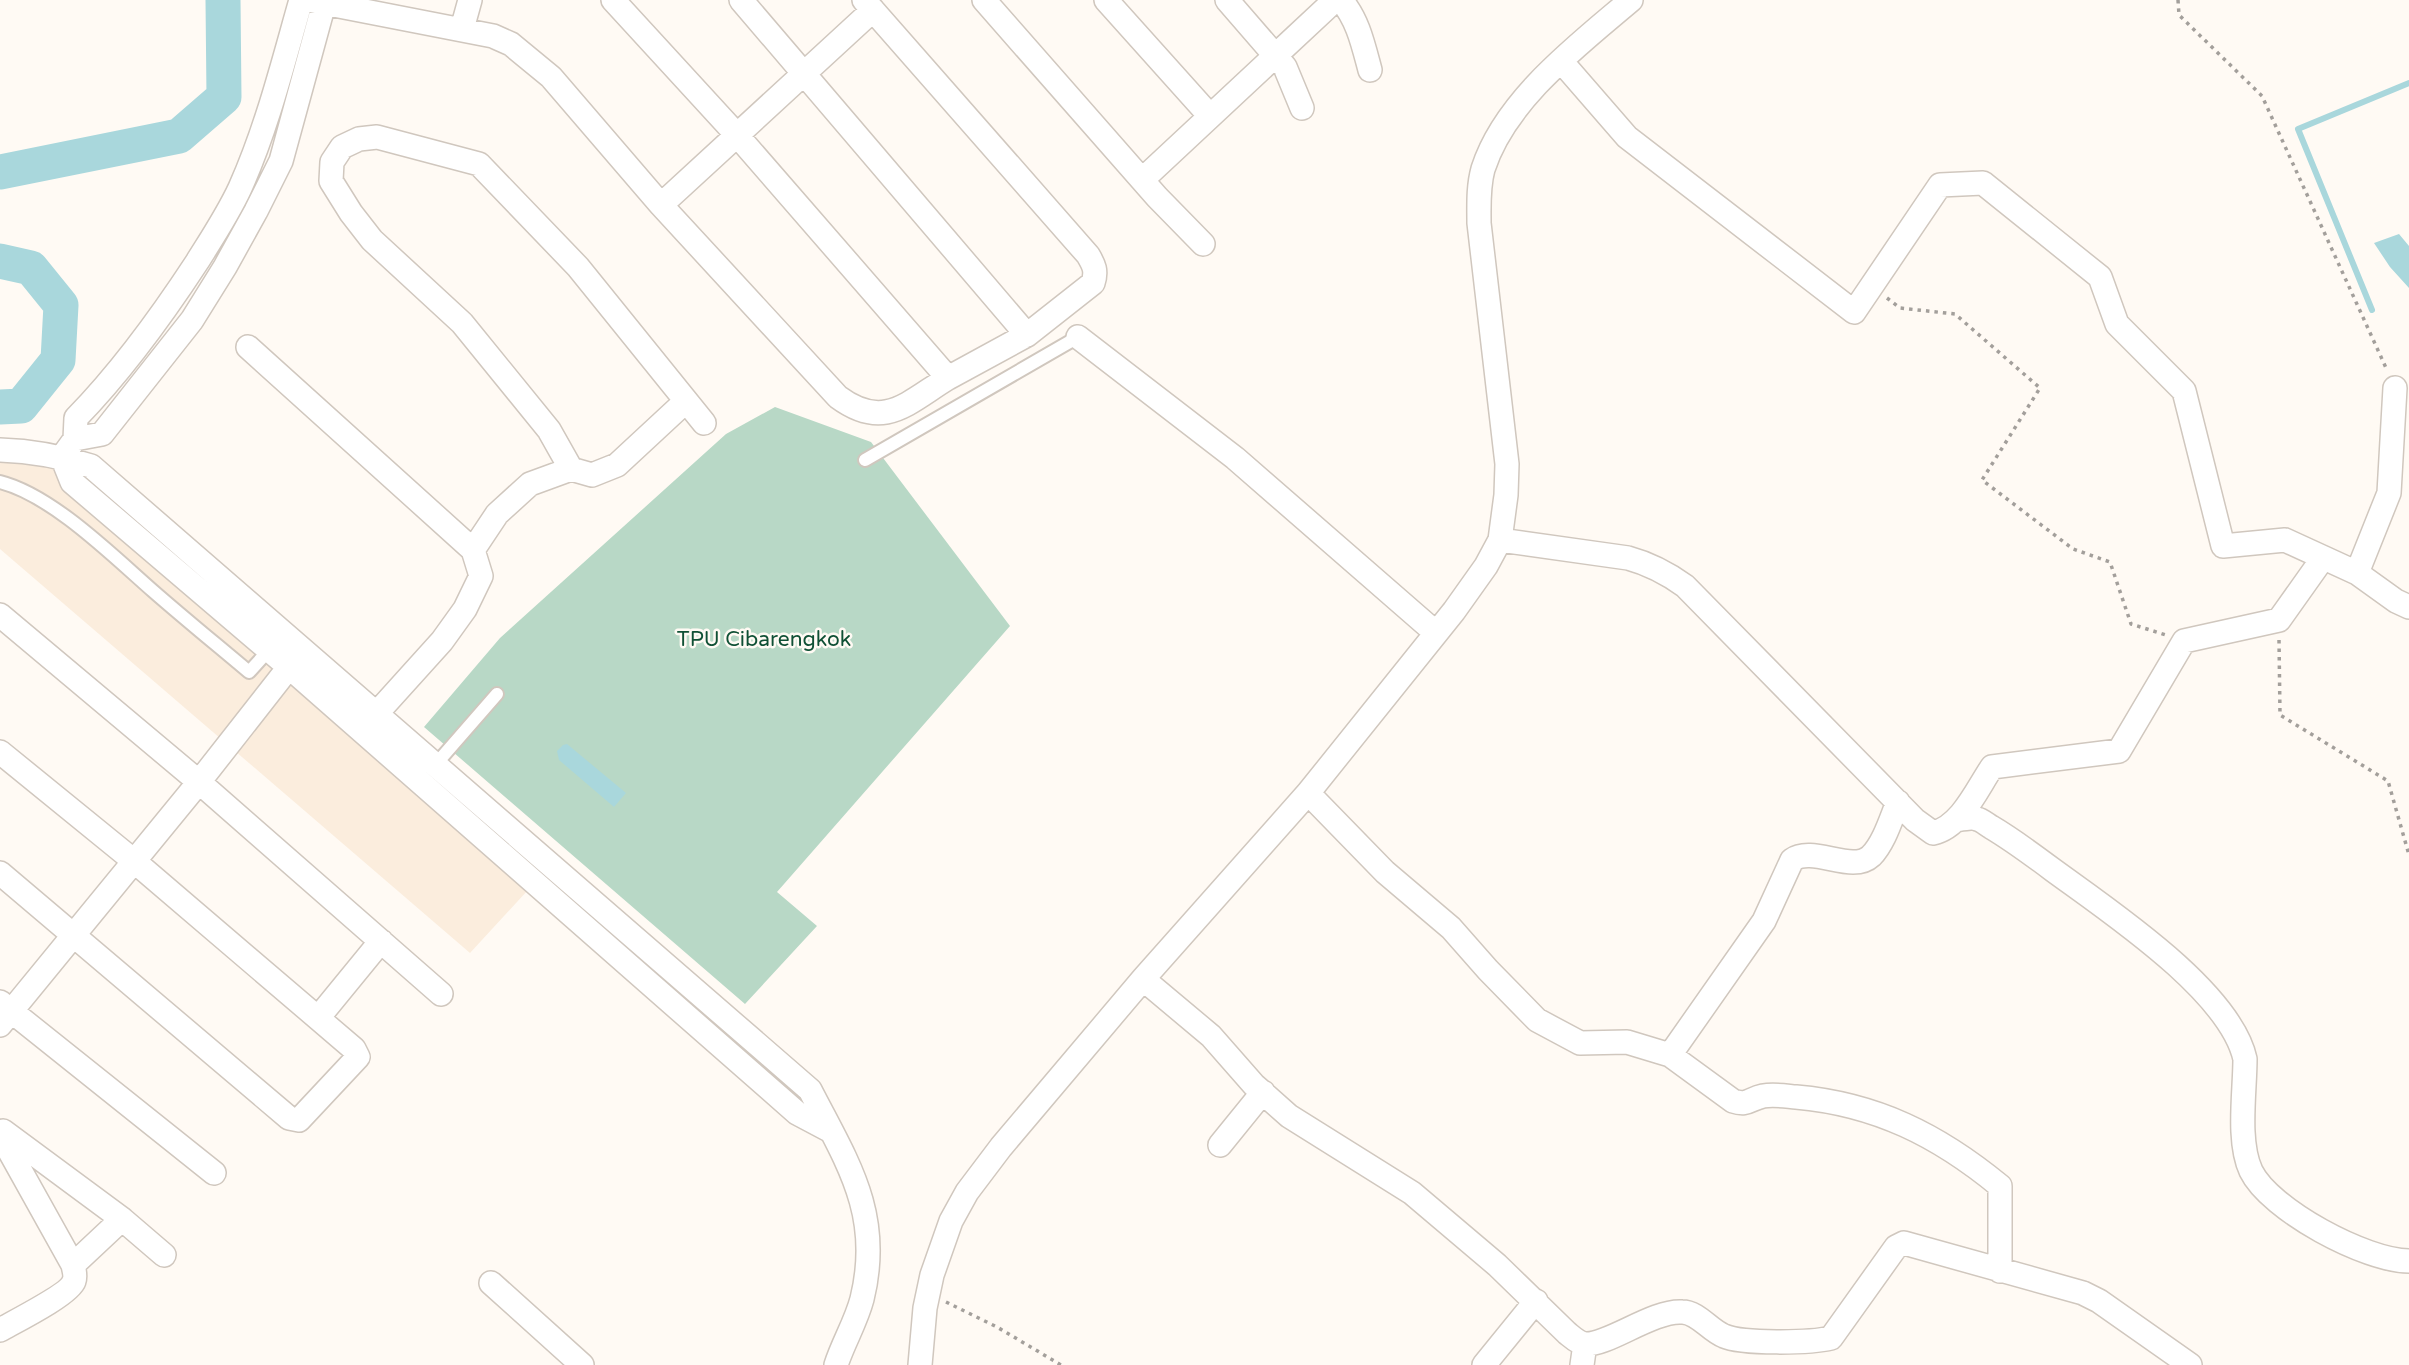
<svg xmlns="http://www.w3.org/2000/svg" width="2409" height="1365" font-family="'Varela Round',sans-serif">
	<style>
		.built { fill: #fbeddd }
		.green { fill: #b8d8c6 }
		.water { fill: #a9d7dc }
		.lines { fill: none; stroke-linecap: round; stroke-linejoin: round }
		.stream { stroke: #a9d7dc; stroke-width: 6 }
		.river { stroke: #a9d7dc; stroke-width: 35 }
		.lane-casing { stroke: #d0c7be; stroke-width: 16 }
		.street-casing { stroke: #d0c7be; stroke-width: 26 }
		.path { stroke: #a39f9b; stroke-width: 3.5; stroke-dasharray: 3.5 5; stroke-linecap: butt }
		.lane { stroke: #fff; stroke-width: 12 }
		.street { stroke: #fff; stroke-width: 23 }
		.labels { text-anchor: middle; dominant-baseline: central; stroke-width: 5; stroke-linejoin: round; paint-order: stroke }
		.park-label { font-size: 21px; fill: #105035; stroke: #fffaf4 }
	</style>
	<rect width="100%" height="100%" fill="#fffaf4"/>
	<!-- built -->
	<path class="built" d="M0,459l43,1 497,417 -70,76 -470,-404z"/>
	<!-- green -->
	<path class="green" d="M775,407l96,35 139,184 -233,266 40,34 -72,78 -321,-277 76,-89 226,-204z"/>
	<!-- water -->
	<path class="water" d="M2399,234l10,12v42l-19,-21 -16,-24z
		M567,744l59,49 -12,14 -55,-47 -2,-9 6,-6z"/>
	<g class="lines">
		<!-- stream -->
		<path class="stream" d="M2372,310l-74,-181 111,-46"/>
		<!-- river -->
		<path class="river" d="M0,172l179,-36 45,-39 -1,-97
			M0,261l31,7 30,37 -3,55 -37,46 -21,1"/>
		<defs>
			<path id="lane" d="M865,460l213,-123
				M0,482c52,13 113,74 153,109 32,28 64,54 96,81l20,-22
				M436,764l61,-70"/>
			<path id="street" d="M308,0l185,36 18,8 40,33 110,128 177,192c46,34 69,6 110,-19l-212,-244 -123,-134
				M741,0l286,335
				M864,0l224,255c6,10 9,16 5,28l-66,52 -79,43
				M984,0l173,197 46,47
				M1106,0l104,116
				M1227,0l58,67 17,41
				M1341,0c17,20 22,44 29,70
				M462,29l8,-29
				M1561,61l66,76 227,175 86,-127 43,-2 117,94 17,47 67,67 39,155 62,-6 72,33 39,28 13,6
				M1142,180l193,-180
				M661,205l212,-195
				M1078,337l157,121 201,175
				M248,347l225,203 24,-36 33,-30 41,-15
				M686,401l-69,64 -25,10 -21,-6 -22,-39 -87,-107 -90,-83 -21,-27 -20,-32 1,-19 10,-15 17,-8 18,-2 102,27 99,103 126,156
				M75,439l27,-5 90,-114 33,-53 31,-56 25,-50 44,-161
				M0,450c32,1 60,6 91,16l719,624c37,72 73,124 52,209 -6,23 -19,44 -26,66
				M62,457l10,25 217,185 508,446 34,18
				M62,457l13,-18 1,-21c46,-47 85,-101 121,-156 15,-24 31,-48 43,-74 27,-60 43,-125 61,-188
				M1500,540l128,18c22,6 39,15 57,28l230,234 18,13c28,-6 44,-44 59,-66l127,-16 65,-110 95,-21 44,-62
				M2357,573l32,-80 6,-105
				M0,615l199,167 242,212
				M377,713l65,-72 23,-32 16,-33 -8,-26
				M0,752l134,109 220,188 4,8 -59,63 -10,-2 -289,-245
				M1308,793l77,79 66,56 37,42 49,50 43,23 47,-1 43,13 94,-134 28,-61c21,-15 60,14 79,-4 13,-13 20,-37 27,-54
				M1956,820c6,-1 16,-3 21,-1 5,1 10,6 14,8 22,13 42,28 62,43 56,41 177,121 192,189 0,33 -8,82 6,112 19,39 115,90 158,90
				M1143,979l68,57 43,49 35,31 123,77 85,72 70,68c5,4 11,10 18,11 22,2 68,-34 97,-32 16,0 27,18 42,24 18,8 87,7 107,2l65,-91 8,-4 179,50 16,8 91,64
				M0,1002l214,171
				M318,1018l63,-77
				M0,1025l199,-243 98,-125
				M1670,1055l63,46c15,5 16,-2 30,-5 11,-2 22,0 33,1 80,7 142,38 204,89v85
				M3,1131l119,88 42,36
				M0,1134l73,131c1,5 3,11 1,16 -4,13 -60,41 -74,49
				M1220,1145l43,-53
				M73,1265l49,-46
				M491,1283l91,82
				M920,1365l5,-57 7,-33 19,-54 16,-29 34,-45 142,-168 165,-186 146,-182 32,-45 14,-26 6,-45 1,-31 -28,-241c0,-18 -1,-36 4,-54 22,-69 95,-124 148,-169
				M1484,1365l52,-64
				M1582,1365l3,-21"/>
		</defs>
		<!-- lane casing -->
		<use href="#lane" class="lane-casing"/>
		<!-- street casing -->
		<use href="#street" class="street-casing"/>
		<!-- path -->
		<path class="path" d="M2178,0l1,15 83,81 125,274
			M1887,298l13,10 55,6 85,74 -58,92 91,69 37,13 21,62 35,11
			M2279,640l1,75 108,66 21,74
			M946,1302l51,25 64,38"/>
		<!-- lane -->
		<use href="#lane" class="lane"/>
		<!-- street -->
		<use href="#street" class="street"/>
	</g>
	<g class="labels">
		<!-- park labels -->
		<g class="park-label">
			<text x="764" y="639">TPU Cibarengkok</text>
		</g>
	</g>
</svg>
